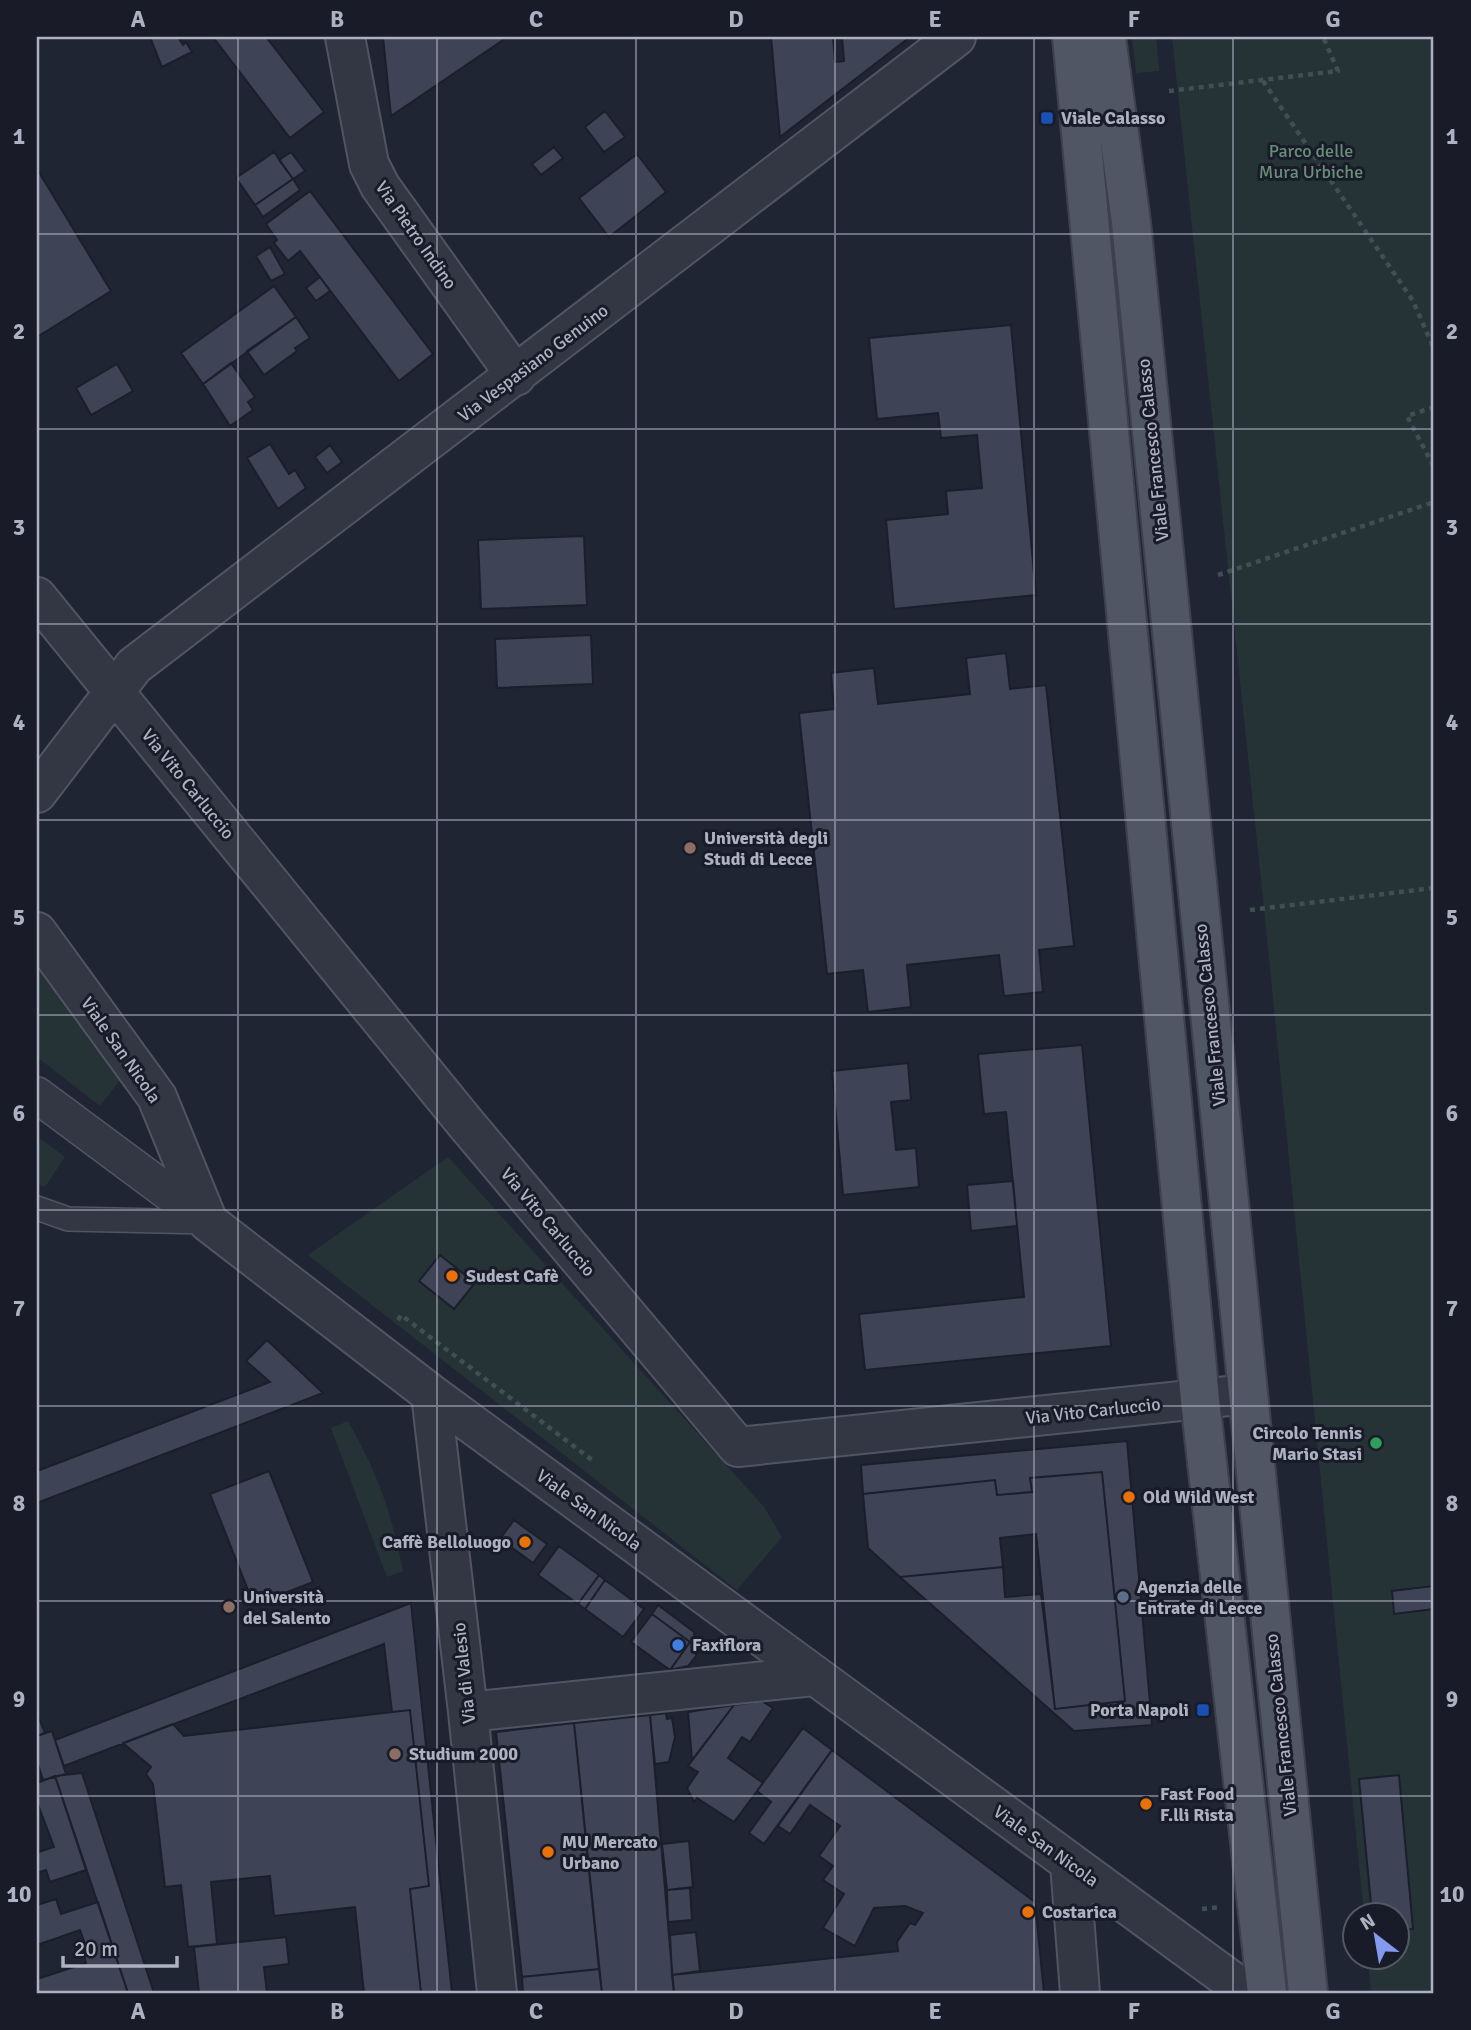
<svg xmlns="http://www.w3.org/2000/svg" width="1471" height="2030" font-family="Signika,sans-serif">
	<style>
		.green { fill: #253337 }
		.building { fill: #3e4456; stroke: #1b1e2b; stroke-width: 2 }
		.lines { fill: none; stroke-linecap: round; stroke-linejoin: round }
		.service-casing { stroke: #515462; stroke-width: 26 }
		.pedestrian-casing { stroke: #515462; stroke-width: 38 }
		.minor-casing { stroke: #515462; stroke-width: 42 }
		.primary-casing { stroke: #3d404e; stroke-width: 42 }
		.path { stroke: #414e54; stroke-width: 4.5; stroke-dasharray: 5 5; stroke-linecap: butt }
		.service { stroke: #333744; stroke-width: 23 }
		.pedestrian { stroke: #333744; stroke-width: 35 }
		.minor { stroke: #333744; stroke-width: 38 }
		.primary { stroke: #515664; stroke-width: 38 }
		.grid { fill: none; stroke: #adb1c1; stroke-width: 2; stroke-opacity: 0.55 }
		.transit-dot { fill: #1a4fb4; stroke: #191c28; stroke-width: 2.5 }
		.education-dot { fill: #8d6e63; stroke: #191c28; stroke-width: 2.5 }
		.food-dot { fill: #e8710a; stroke: #191c28; stroke-width: 2.5 }
		.leisure-dot { fill: #2e9e5b; stroke: #191c28; stroke-width: 2.5 }
		.service-dot { fill: #5c6f8a; stroke: #191c28; stroke-width: 2.5 }
		.shop-dot { fill: #3f7fe0; stroke: #191c28; stroke-width: 2.5 }
		.labels { text-anchor: middle; dominant-baseline: central; stroke-width: 6; stroke-linejoin: round; paint-order: stroke }
		.poi-label { font-size: 18px; font-weight: bold; fill: #adb1c1; stroke: #191c28; text-anchor: start }
		.park-label { font-size: 18px; fill: #678f78; stroke: #191c28 }
		.street-label { font-size: 18px; fill: #adb1c1; stroke: #191c28 }
		.neatline { fill: none; stroke: #adb1c1; stroke-width: 2.5 }
		.grid-label { font-size: 23px; text-anchor: middle; font-weight: bold; fill: #adb1c1 }
	</style>
	<rect width="100%" height="100%" fill="#202533"/>
	<!-- green -->
	<path class="green" d="M1132,37h24l3,34 -23,2z
		M1172,37h262v1956h-63l-3,-36 30,-1v-42h-34l-100,-1006z
		M37,966l84,113 -21,27 -63,-49z
		M37,1136l28,21 -20,30 -8,-3z
		M448,1157l316,350 18,30 -45,53 -429,-335z
		M348,1421c30,53 43,90 55,150l-16,6 -56,-149z"/>
	<!-- building -->
	<path class="building" d="M150,37h28l5,8 3,-3 6,10 -30,15z
		M213,37h53l58,75 -34,26z
		M383,37h123v1l-115,78z
		M771,37h62l2,25 9,-1 -2,-24h68l-130,100z
		M605,111l20,26 -21,15 -19,-25z
		M554,147l9,11 -22,17 -9,-11z
		M274,152l19,27 -38,26 -19,-27z
		M291,152l14,19 -12,8 -14,-19z
		M637,154l29,38 -57,45 -30,-39z
		M37,169l74,122 -74,46z
		M293,179l7,11 -37,27 -8,-12z
		M310,191l123,163 -34,27 -99,-130 -12,10 -14,-18 3,-3 -11,-16z
		M270,247l15,27 -14,7 -15,-25z
		M320,277l10,14 -14,10 -10,-13z
		M274,286l22,31 -93,67 -22,-31z
		M296,317l14,21 -15,10 2,3 -33,24 -17,-24z
		M1011,325l25,270 -142,14 -8,-89 62,-6 -2,-23 36,-3 -5,-53 -36,3 -3,-25 -61,6 -8,-81z
		M231,363l24,34 -7,5 5,8 -23,16 -27,-42z
		M117,364l16,27 -42,24 -15,-27z
		M270,444l19,30 6,-4 11,18 -28,21 -31,-51z
		M330,445l12,17 -15,11 -12,-16z
		M584,536l3,69 -106,4 -3,-69z
		M591,635l2,49 -96,4 -2,-49z
		M1006,653l4,36 36,-4 28,261 -35,4 4,42 -39,4 -5,-41 -92,10 4,42 -43,5 -5,-42 -36,4 -28,-261 35,-4 -3,-36 43,-5 4,36 92,-10 -4,-36z
		M1082,1045l29,301 -246,24 -6,-56 165,-17 -18,-185 -22,2 -6,-60z
		M908,1063l3,37 -20,2 5,48 20,-2 3,39 -76,8 -11,-124z
		M1013,1181l4,45 -46,5 -4,-46z
		M440,1255l35,28 -21,26 -35,-28z
		M267,1340l56,53 -286,110v-32l233,-89 -24,-21z
		M1127,1441l25,284 -78,6 -174,-154 103,-10 2,30 36,-3 14,115 70,-8 -23,-229 -72,6 2,14 -35,3 -2,-15 -132,14 -2,-29z
		M269,1471l44,111 -59,23 -44,-111z
		M1102,1472l23,229 -70,8 -19,-175 -36,4 3,29 -103,10 -32,-29 -5,-54 132,-14 2,15 35,-3 -2,-14z
		M514,1520l33,24 -14,19 -33,-24z
		M559,1546l40,29 -21,29 -40,-29z
		M599,1575l6,5 -20,29 -7,-5z
		M605,1580l39,29 -21,28 -38,-28z
		M1433,1586l1,23 -40,5 -2,-23z
		M411,1603l41,390h-31l-11,-104 19,-3 -19,-176 -18,2 -8,-68 -320,122 -9,-26z
		M658,1605l36,27 2,24 -8,10 -18,4 20,-28 -38,-28z
		M652,1614l38,28 -20,28 -39,-28z
		M762,1701l11,7 -23,34 -8,-5 -14,21 35,25 -29,39 -37,-24 -3,4 -7,-14 11,-16 -10,-6 46,-61z
		M734,1705l-42,55 -4,-48z
		M410,1710l19,176 -19,3 11,104h-60h3l-9,-86 -81,9 -4,-40 -59,6 6,62 -29,3 -7,-62 -16,2 -12,-103 -7,-10 5,-7 -28,-24 50,-19 11,12z
		M37,1713l8,20 -8,3z
		M666,1713l1,6 5,-1 3,19 -6,25 -14,2 -5,-49z
		M650,1715l24,278h-72l-28,-270z
		M574,1723l25,246 -77,8 -26,-245z
		M803,1728l29,22 -68,94 -15,-11 22,-31 -14,-11z
		M52,1731l14,43 -23,6 -6,-19v-25z
		M832,1750l203,152 9,91h-370l-2,-18 226,-24 -1,-9 13,-19 5,2 8,-12 -18,-7 -31,2 -19,38 -32,-18 21,-34 -21,-14 10,-14 -14,-10 21,-30 -30,-21 -20,29 -12,-8z
		M82,1773l72,220h-26l-73,-217z
		M1399,1775l14,154 -15,1v-16h-26l-13,-135z
		M55,1776l31,94 -36,12 -4,-12 -9,3v-27l2,6 15,-5 -17,-45v-19z
		M689,1841l4,46 -26,3 -5,-46z
		M690,1888l2,32 -24,2 -1,-32z
		M56,1899l5,15 37,-12 30,91h-91v-14l49,-16 -5,-17 4,-2 -5,-14 -43,15v-40z
		M696,1932l4,39 -28,4 -2,-40z
		M286,1937l3,27 -25,3 3,26h-68l-5,-46z
		M599,1969l3,24h-79l-1,-16z"/>
	<g class="lines">
		<defs>
			<path id="service" d="M37,1208l31,11 140,3"/>
			<path id="pedestrian" d="M37,1095l171,127"/>
			<path id="minor" d="M345,37l24,127 11,22 136,190
				M37,597l430,528 271,322 510,-53
				M37,793l97,-127 822,-629
				M37,932l120,165 51,125 223,172 817,599
				M431,1394l37,318 29,281
				M468,1712l345,-36
				M1070,1864l10,129"/>
			<path id="primary" d="M1072,37l128,1363 67,593
				M1106,37l25,185 177,1771"/>
		</defs>
		<!-- service casing -->
		<use href="#service" class="service-casing"/>
		<!-- pedestrian casing -->
		<use href="#pedestrian" class="pedestrian-casing"/>
		<!-- minor casing -->
		<use href="#minor" class="minor-casing"/>
		<!-- primary casing -->
		<use href="#primary" class="primary-casing"/>
		<!-- path -->
		<path class="path" d="M1263,81l150,220 21,48
			M1169,91l169,-20 -15,-34
			M1434,407l-27,9 27,51
			M1218,575l216,-73
			M1250,910l184,-22
			M398,1320l3,-5 191,145
			M1202,1909l19,-2"/>
		<!-- service -->
		<use href="#service" class="service"/>
		<!-- pedestrian -->
		<use href="#pedestrian" class="pedestrian"/>
		<!-- minor -->
		<use href="#minor" class="minor"/>
		<!-- primary -->
		<use href="#primary" class="primary"/>
	</g>
	<!-- grid -->
	<path class="grid" d="M238,37v1956M437,37v1956M636,37v1956M835,37v1956M1034,37v1956M1233,37v1956M37,234h1397M37,429h1397M37,624h1397M37,820h1397M37,1015h1397M37,1210h1397M37,1406h1397M37,1601h1397M37,1796h1397"/>
	<!-- markers -->
	<g class="transit-dot">
		<rect x="1040" y="111" width="14" height="14" rx="3.5"/>
		<rect x="1196" y="1703" width="14" height="14" rx="3.5"/>
	</g>
	<g class="education-dot">
		<circle cx="690" cy="848" r="7"/>
		<circle cx="229" cy="1607" r="7"/>
		<circle cx="395" cy="1754" r="7"/>
	</g>
	<g class="food-dot">
		<circle cx="452" cy="1276" r="7"/>
		<circle cx="1129" cy="1497" r="7"/>
		<circle cx="525" cy="1542" r="7"/>
		<circle cx="1146" cy="1804" r="7"/>
		<circle cx="548" cy="1852" r="7"/>
		<circle cx="1028" cy="1912" r="7"/>
	</g>
	<circle class="leisure-dot" cx="1376" cy="1443" r="7"/>
	<circle class="service-dot" cx="1123" cy="1597" r="7"/>
	<circle class="shop-dot" cx="678" cy="1645" r="7"/>
	<g class="labels">
		<!-- poi labels -->
		<g class="poi-label">
			<text x="1061" y="118">Viale Calasso</text>
			<text x="704" y="838">Università degli<tspan x="704" dy="21">Studi di Lecce</tspan></text>
			<text x="466" y="1276">Sudest Cafè</text>
			<text x="1362" y="1433" text-anchor="end">Circolo Tennis<tspan x="1362" dy="21">Mario Stasi</tspan></text>
			<text x="1143" y="1497">Old Wild West</text>
			<text x="511" y="1542" text-anchor="end">Caffè Belloluogo</text>
			<text x="1137" y="1587">Agenzia delle<tspan x="1137" dy="21">Entrate di Lecce</tspan></text>
			<text x="243" y="1597">Università<tspan x="243" dy="21">del Salento</tspan></text>
			<text x="692" y="1645">Faxiflora</text>
			<text x="1189" y="1710" text-anchor="end">Porta Napoli</text>
			<text x="409" y="1754">Studium 2000</text>
			<text x="1160" y="1794">Fast Food<tspan x="1160" dy="21">F.lli Rista</tspan></text>
			<text x="562" y="1842">MU Mercato<tspan x="562" dy="21">Urbano</tspan></text>
			<text x="1042" y="1912">Costarica</text>
		</g>
		<!-- park labels -->
		<g class="park-label">
			<text x="1311" y="151">Parco delle<tspan x="1311" dy="21">Mura Urbiche</tspan></text>
		</g>
		<!-- street labels -->
		<g class="street-label">
			<text transform="translate(416 235) rotate(55)">Via Pietro Indino</text>
			<text transform="translate(533 363) rotate(-37)">Via Vespasiano Genuino</text>
			<text transform="translate(1153 450) rotate(-96)">Viale Francesco Calasso</text>
			<text transform="translate(188 784) rotate(51)">Via Vito Carluccio</text>
			<text transform="translate(1210 1015) rotate(-96)">Viale Francesco Calasso</text>
			<text transform="translate(121 1050) rotate(55)">Viale San Nicola</text>
			<text transform="translate(548 1222) rotate(50)">Via Vito Carluccio</text>
			<text transform="translate(1093 1411) rotate(-6)">Via Vito Carluccio</text>
			<text transform="translate(589 1510) rotate(36)">Viale San Nicola</text>
			<text transform="translate(464 1673) rotate(-96)">Via di Valesio</text>
			<text transform="translate(1281 1725) rotate(-96)">Viale Francesco Calasso</text>
			<text transform="translate(1046 1846) rotate(36)">Viale San Nicola</text>
		</g>
	</g>
	<!-- border -->
	<rect width="1471" height="2030" fill="none" stroke="#191c28" stroke-width="77"/>
	<!-- north arrow -->
	<g transform="translate(1376 1936) rotate(329)"><circle r="33" fill="#191c28" stroke="#545865" stroke-width="2"/>
	<path d="M0-5L12 26L0 18L-12 26Z" fill="#849aef"/>
	<text y="-10" font-size="19" font-weight="bold" text-anchor="middle" fill="#adb1c1">N</text>
	</g>
	<!-- scale -->
	<path d="M63 1956v10h114v-10" fill="none" stroke="#adb1c1" stroke-width="3.5"/>
	<text x="74" y="1956" font-size="21" fill="#adb1c1" stroke="#191c28" stroke-width="5" paint-order="stroke">20 m</text>
	<rect x="38" y="38" width="1394" height="1954" class="neatline"/>
	<g class="grid-label">
		<text x="138" y="27">A</text>
		<text x="337" y="27">B</text>
		<text x="536" y="27">C</text>
		<text x="736" y="27">D</text>
		<text x="935" y="27">E</text>
		<text x="1134" y="27">F</text>
		<text x="1333" y="27">G</text>
		<text x="19" y="144">1</text>
		<text x="1452" y="144">1</text>
		<text x="19" y="339">2</text>
		<text x="1452" y="339">2</text>
		<text x="19" y="535">3</text>
		<text x="1452" y="535">3</text>
		<text x="19" y="730">4</text>
		<text x="1452" y="730">4</text>
		<text x="19" y="925">5</text>
		<text x="1452" y="925">5</text>
		<text x="19" y="1121">6</text>
		<text x="1452" y="1121">6</text>
		<text x="19" y="1316">7</text>
		<text x="1452" y="1316">7</text>
		<text x="19" y="1511">8</text>
		<text x="1452" y="1511">8</text>
		<text x="19" y="1707">9</text>
		<text x="1452" y="1707">9</text>
		<text x="19" y="1902">10</text>
		<text x="1452" y="1902">10</text>
		<text x="138" y="2019">A</text>
		<text x="337" y="2019">B</text>
		<text x="536" y="2019">C</text>
		<text x="736" y="2019">D</text>
		<text x="935" y="2019">E</text>
		<text x="1134" y="2019">F</text>
		<text x="1333" y="2019">G</text>
	</g>
</svg>
